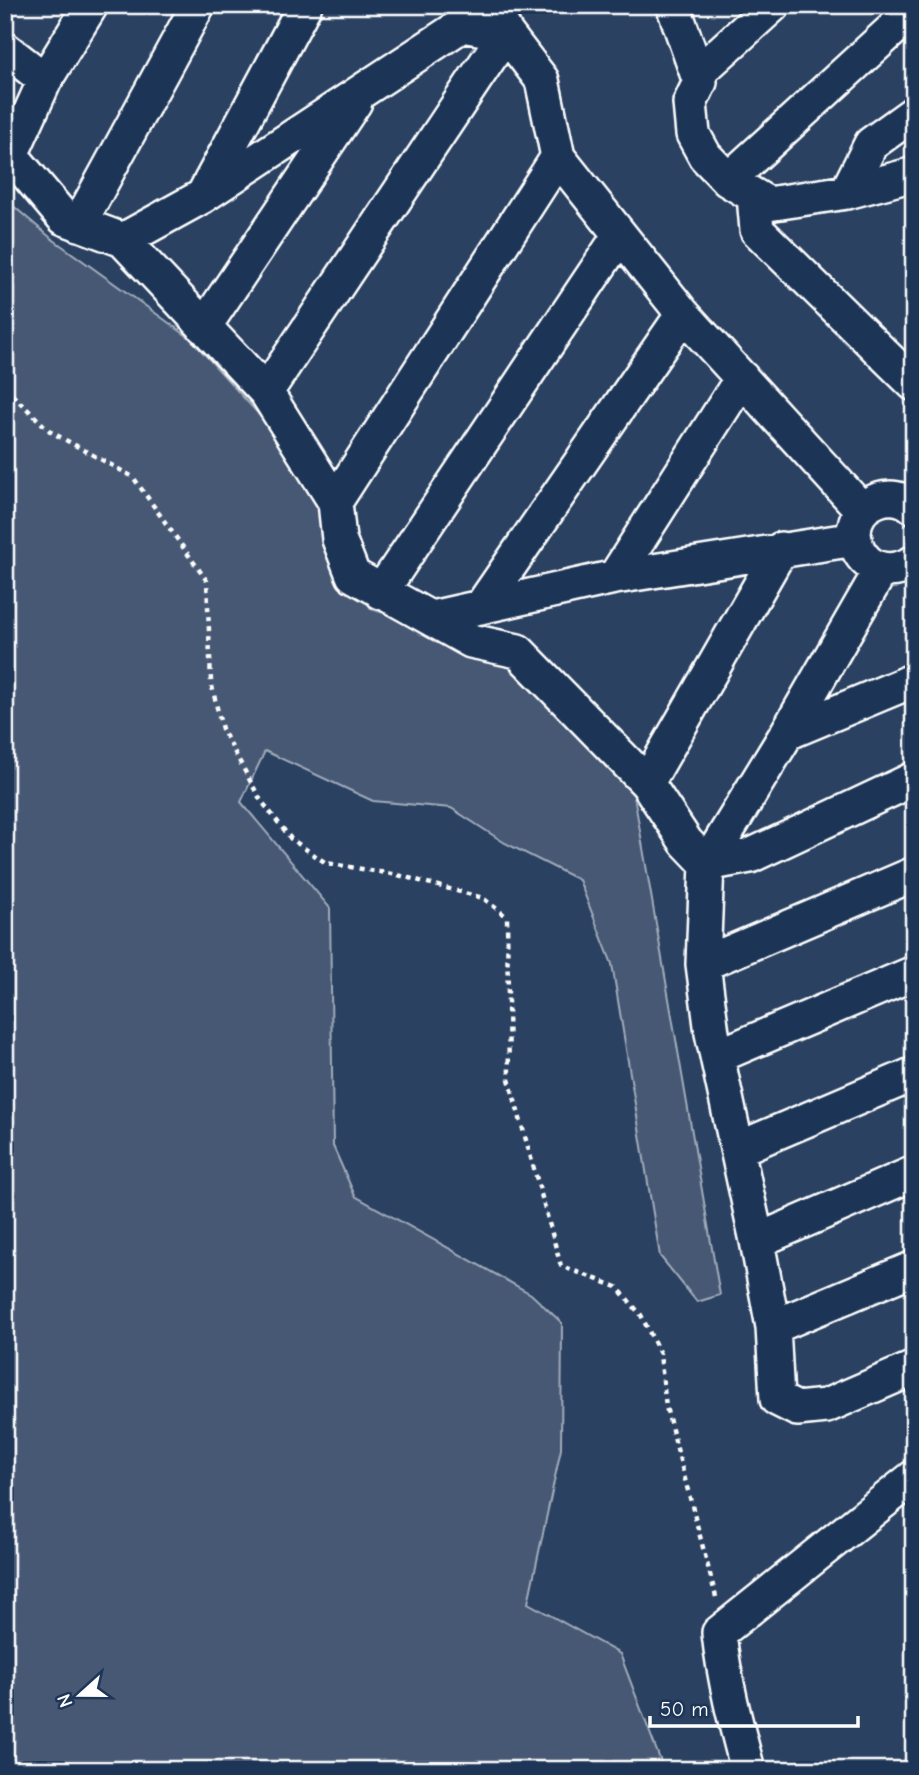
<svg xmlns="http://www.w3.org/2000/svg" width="919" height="1775" font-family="'Comic Neue',sans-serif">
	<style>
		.green { fill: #465975; stroke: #a2acba; stroke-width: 2 }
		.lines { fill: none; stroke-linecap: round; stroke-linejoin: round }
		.minor-casing { stroke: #fff; stroke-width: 38 }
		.path { stroke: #fff; stroke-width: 4.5; stroke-dasharray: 5 5; stroke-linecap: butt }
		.minor { stroke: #1d3557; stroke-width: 33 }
	</style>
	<rect width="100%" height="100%" fill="#2a4161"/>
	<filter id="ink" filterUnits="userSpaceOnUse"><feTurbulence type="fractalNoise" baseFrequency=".0143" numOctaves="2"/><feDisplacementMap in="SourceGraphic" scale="14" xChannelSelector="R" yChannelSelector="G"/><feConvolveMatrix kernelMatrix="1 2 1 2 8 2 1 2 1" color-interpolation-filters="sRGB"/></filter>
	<g filter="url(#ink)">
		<!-- green -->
		<path class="green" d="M5,199l46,39 139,100 100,111 81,160 100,32 92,39 70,110 87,505 -23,7 -37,-46 -48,-292 -33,-84 -74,-37 -54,-35 -78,-7 -108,-50 -24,51 89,106 3,238 22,50 176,98 31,29 -1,126 -33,154 92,51 44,116h-659z"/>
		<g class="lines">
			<defs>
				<path id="minor" d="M91,5l-46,75 -34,75 53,63 59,22 143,152 69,110 4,37 14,36 118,66 47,10 129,132 39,59 21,22
					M492,5l14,28 36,47 16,77 125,157 179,196
					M673,5l27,77 -10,21 3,31 12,22 23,24 40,24 79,-12 67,-18
					M5,49l40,31
					M698,73l75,-68
					M728,180l186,-170
					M847,192l24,-48 43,-31
					M204,194l101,-189
					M754,196l3,34 157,154
					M79,224l119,-219
					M123,240l80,-44 259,-171 44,8
					M204,327l151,-225
					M266,392l240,-359
					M335,502l223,-345
					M914,507c-10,-9 -24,-11 -36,-7 -48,17 -17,94 36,62
					M881,570l-94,163 -80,131 -4,100 9,69 45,208 16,86 4,72 20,10 29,-3 88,-38
					M615,577l127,-199
					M381,592l239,-357
					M481,607l202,-293
					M431,618l184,-41 240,-38
					M787,733l127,-53
					M647,783l134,-234
					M707,864l43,-8 164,-77
					M703,964l211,-90
					M718,1056l196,-83
					M738,1149l176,-75
					M757,1241l157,-68
					M773,1327l141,-59
					M748,1770c-12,-45 -24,-90 -29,-137l195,-156"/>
			</defs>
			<!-- minor casing -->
			<use href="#minor" class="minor-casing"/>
			<!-- path -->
			<path class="path" d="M5,388l46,44 82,45 74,104 4,101 11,47 38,70 31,40 35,24 72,12 85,23 24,19 2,162 52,187 56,21 24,28 19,39 6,53 50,190"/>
			<!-- minor -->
			<use href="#minor" class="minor"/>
		</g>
	</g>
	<!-- margin -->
	<rect width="919" height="1775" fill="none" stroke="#1d3557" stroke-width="28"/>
	<rect x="14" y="14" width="891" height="1747" fill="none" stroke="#fff" stroke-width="2.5" filter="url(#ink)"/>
	<!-- north arrow -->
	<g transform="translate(80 1695) rotate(249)" stroke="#1d3557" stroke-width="5" paint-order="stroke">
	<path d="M0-5L12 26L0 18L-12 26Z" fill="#ffffff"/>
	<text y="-10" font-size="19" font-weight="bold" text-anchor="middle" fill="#ffffff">N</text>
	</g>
	<!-- scale -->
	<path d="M650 1716v10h208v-10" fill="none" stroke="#ffffff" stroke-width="3.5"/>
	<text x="660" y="1716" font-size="21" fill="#ffffff" stroke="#1d3557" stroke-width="5" paint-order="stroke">50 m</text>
</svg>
